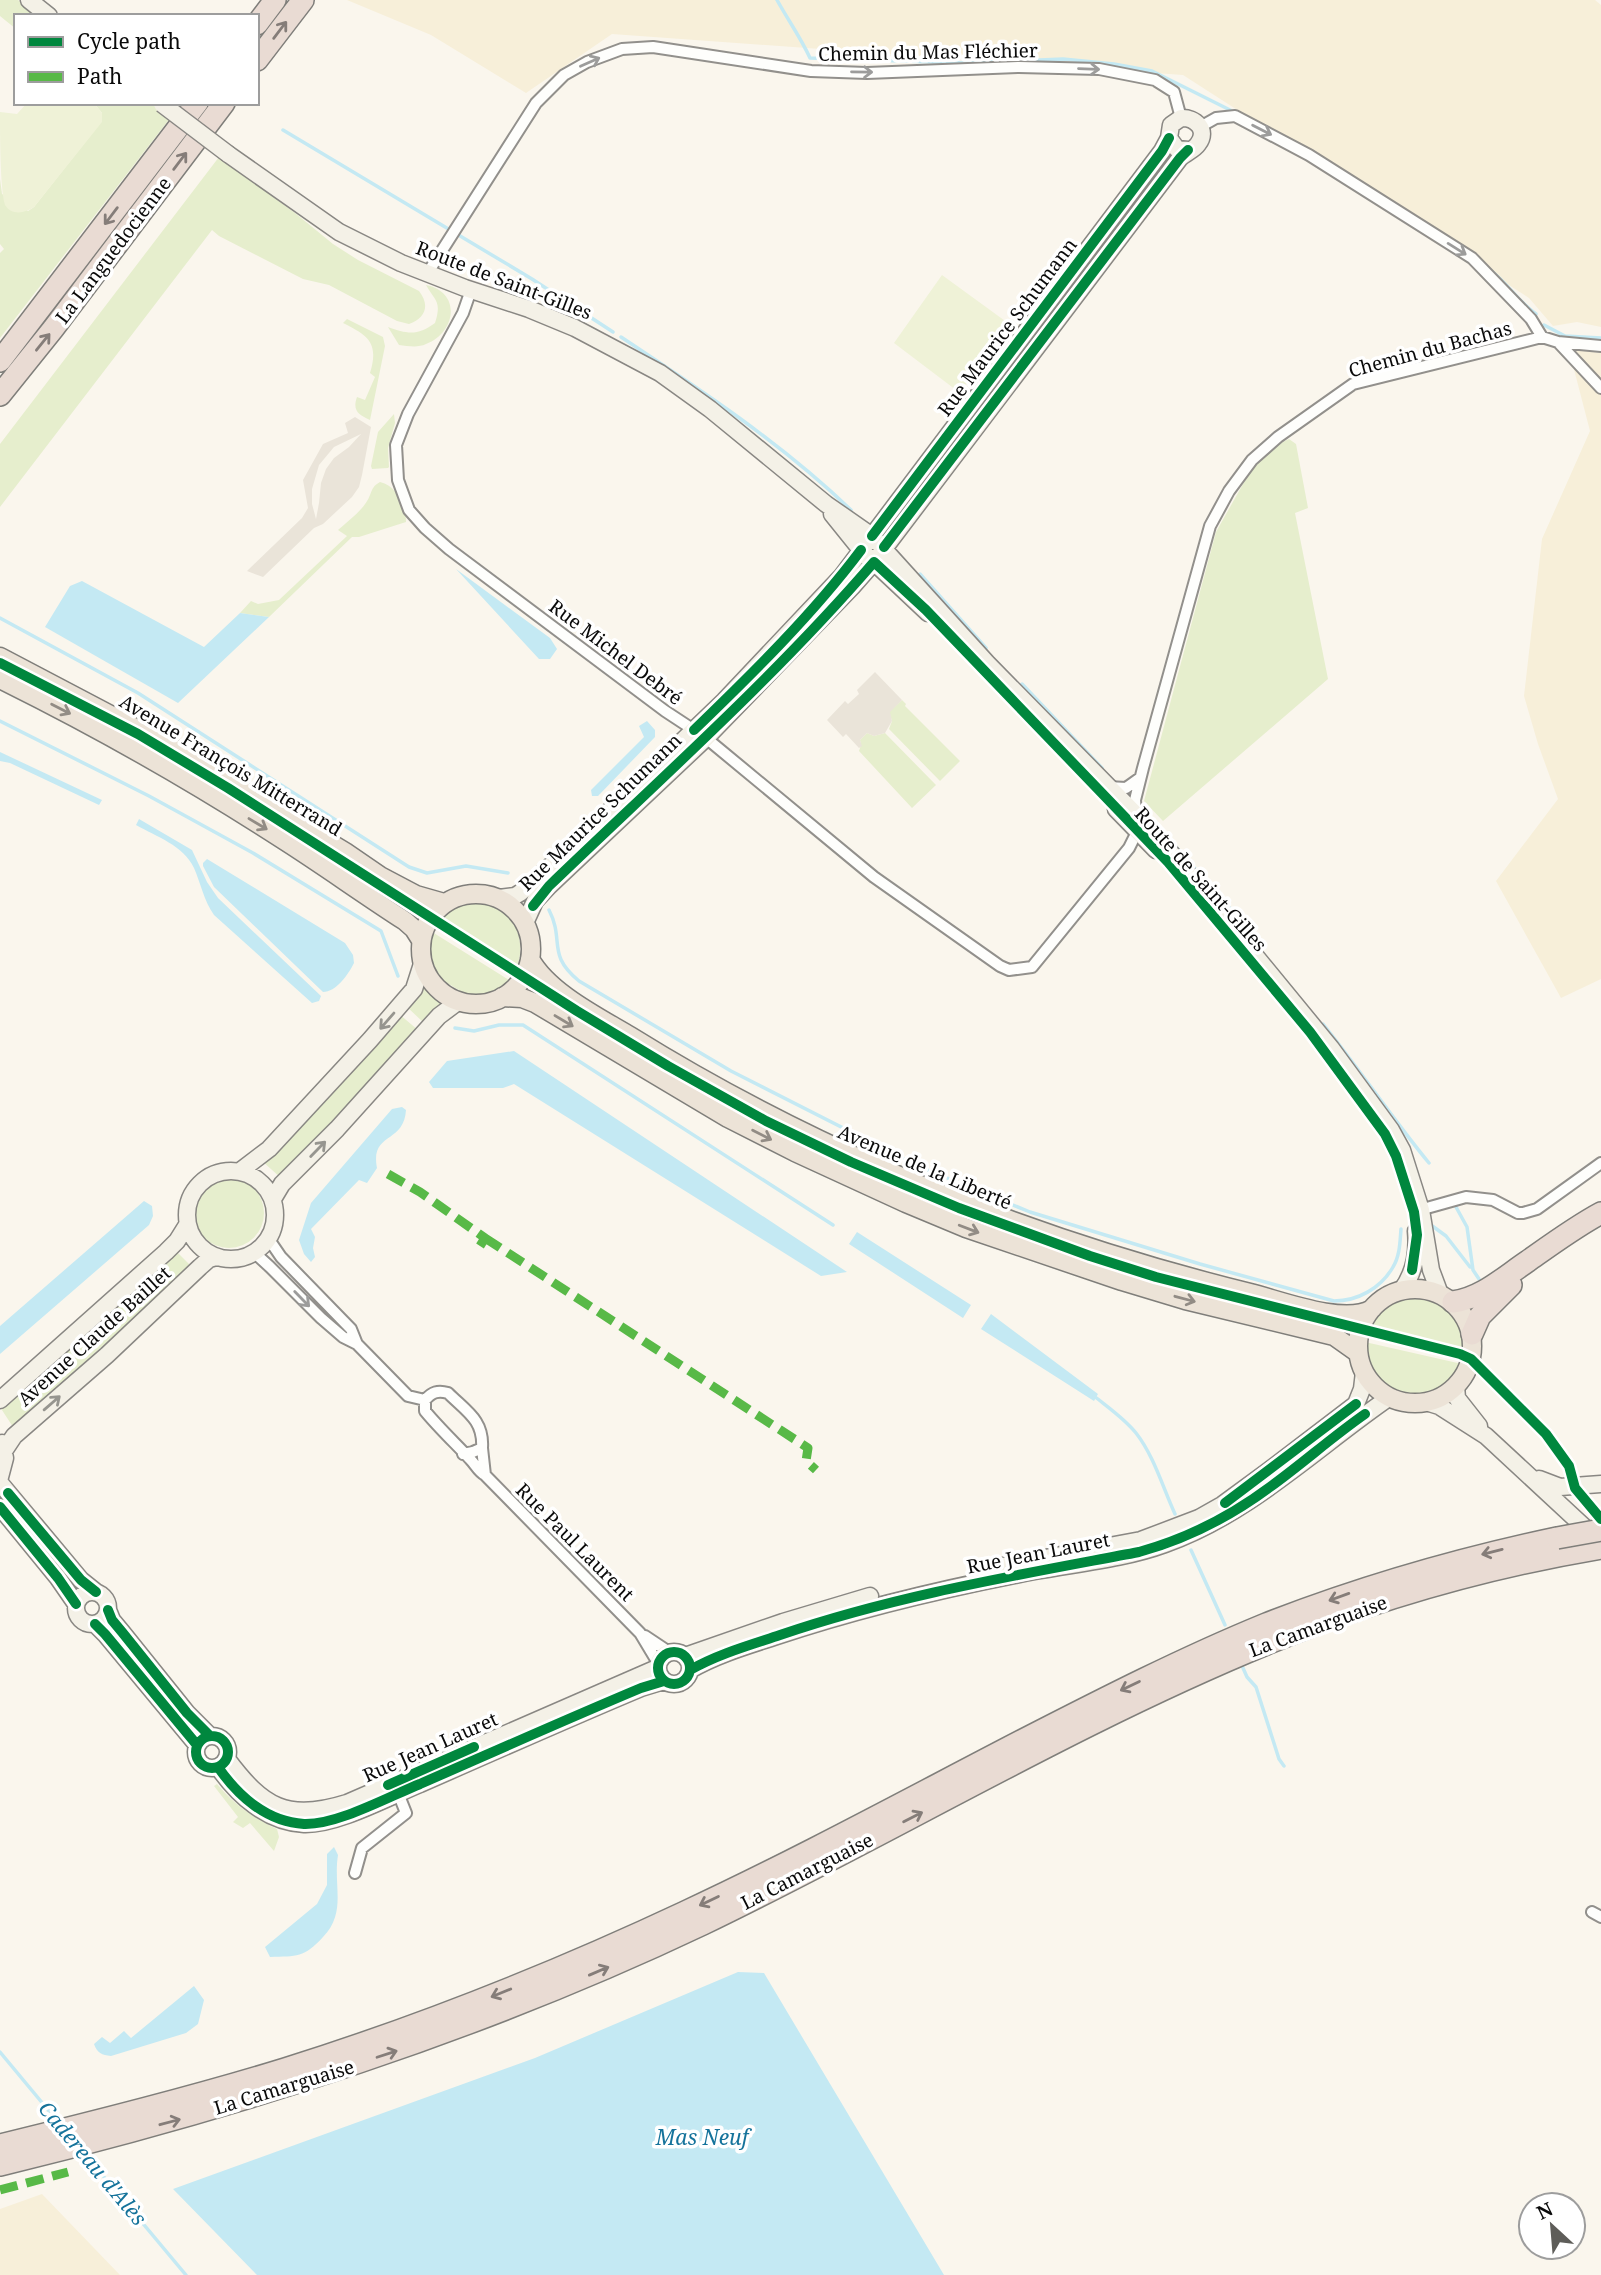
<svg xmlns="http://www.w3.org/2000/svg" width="1601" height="2275" font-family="'Noto Serif',serif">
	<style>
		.farmland { fill: #f7efd9 }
		.green { fill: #e6eecd }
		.pitch { fill: #eff2d7 }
		.plaza { fill: #eae4d9; fill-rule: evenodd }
		.water { fill: #c4e9f3 }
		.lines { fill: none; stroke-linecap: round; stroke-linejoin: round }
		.stream { stroke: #c4e9f3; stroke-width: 3.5 }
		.street-casing { stroke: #92908c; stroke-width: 14 }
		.secondary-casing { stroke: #898783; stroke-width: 19 }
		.primary-casing { stroke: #7f7e7a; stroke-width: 21 }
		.highway-casing { stroke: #7f7e7a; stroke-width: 24 }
		.street { stroke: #fefefc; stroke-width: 10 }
		.secondary { stroke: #f4f1e7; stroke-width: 16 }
		.primary { stroke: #ece3d7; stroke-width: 18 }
		.highway { stroke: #e9dbd3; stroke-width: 21 }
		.secondary-bridge-casing { stroke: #898783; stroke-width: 19; stroke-linecap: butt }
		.highway-bridge-casing { stroke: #7f7e7a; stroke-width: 24; stroke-linecap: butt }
		.secondary-bridge { stroke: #f4f1e7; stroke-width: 16 }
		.highway-bridge { stroke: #e9dbd3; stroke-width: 21 }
		.quiet { stroke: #58b947; stroke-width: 9; stroke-dasharray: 18 9; stroke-linecap: butt }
		.cycleway-casing { stroke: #fff; stroke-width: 15 }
		.cycleway { stroke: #00873e; stroke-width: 10 }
		.oneway { stroke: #857d79 }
		.oneway2 { stroke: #9c9c9b }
		.oneway3 { stroke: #928c85 }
		.oneway4 { stroke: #96958f }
		.labels { text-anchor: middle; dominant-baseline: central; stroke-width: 7; stroke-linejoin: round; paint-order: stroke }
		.street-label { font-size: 19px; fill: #0a0a0a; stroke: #fff }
		.water-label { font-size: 21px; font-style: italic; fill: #15739b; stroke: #fff }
	</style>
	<rect width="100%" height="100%" fill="#faf6ed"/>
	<!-- farmland -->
	<path class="farmland" d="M347,0h1248l6,5v322l-24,-5 -24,4 -24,-28 -346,-223 -571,-41 -86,59 -95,-58z
		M1579,350l22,3v626l-40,19 -65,-117 62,-82 -20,-55 -14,-48 18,-157 48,-108 -20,-77z
		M42,2194l78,81h-120v-66z"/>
	<!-- green -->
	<path class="green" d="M0,0h18l20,16h-22v13l-16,-13z
		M94,103h56l21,14 -171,221v-85l4,-4 -4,-5v-65l2,15 26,17 6,-4 67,-85 1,-9z
		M219,157l76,56 38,31 25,16 61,31c11,14 7,27 -10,33l-12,-3 -68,-36 -26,-6 -84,-43 -7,-6 -212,277v-63z
		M426,285c36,7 30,48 0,59 -8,4 -18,2 -27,1l-11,-18c19,7 30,9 47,-4 7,-22 0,-22 -9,-38z
		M347,319l36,18 2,9 -15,74c-11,-5 -18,-9 -13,-23l8,3 10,-23 -5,-4c9,-30 -1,-37 -27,-50z
		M394,414l1,9 -7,25 1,19 -1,1 -16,1 -1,-3 7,-34z
		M1289,439l7,5 12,64 -13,5 33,166 -165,142 -19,-20 72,-269 27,-48 15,-22 18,-17z
		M380,482c17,4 26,24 26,40l-47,15h-7l-83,80 -29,-4 11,-12 7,3 21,-4 68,-64 -9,-6c11,-10 27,-21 32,-35 3,-7 3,-9 10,-13z
		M902,700l4,4 -1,2 55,55 -20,20 -51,-52 3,-8 -3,-9z
		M867,733l7,3 11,-3 51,52 -24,23 -53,-57 2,-6 -1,-5z
		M469,901c38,3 60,29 48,67l-79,-50c9,-10 18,-14 31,-17z
		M429,930l80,50c-14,14 -32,20 -51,14l1,-4 -17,-10 -3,3c-13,-18 -16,-32 -10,-53z
		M421,983l9,12 16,10 -22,18 -18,-17z
		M399,1014l19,16 -137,148 -19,-17z
		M194 1213a35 35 0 1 1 70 0a35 35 0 1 1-70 0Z
		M175,1250l16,16 -178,161 -13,-20z
		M1410,1296c36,2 51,17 55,53l-96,-21c12,-20 18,-26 41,-32z
		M1365,1342l97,22c-31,51 -93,37 -97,-22z
		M217,1784c18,21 35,33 60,45l2,8 -5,14 -24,-28 -7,5 -10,-6 5,-5 -24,-31z"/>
	<!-- pitch -->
	<path class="pitch" d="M27,103h67l8,10v9l-68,85c-9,6 -22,9 -29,-2 -5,-17 -5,-72 -5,-93l17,2z
		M942,275l70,51 -37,52 -4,-1 -11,16 -66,-50z"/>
	<!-- plaza -->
	<path class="plaza" d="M355,417l16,10 -9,48 -3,12 -7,10 -29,27 -9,4 -51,49 -16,-6 55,-53 6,-10 -5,-28 20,-36 25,-11 -3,-10zM361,434l-12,13 -15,11 -8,11 -5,14 -2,20 -3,16 -4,-15v-15l7,-24 15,-18z
		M875,672l27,28 -12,12 2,9 -7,12 -11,3 -7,-3 -7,7 2,6 -3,2 -13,-14 -3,3 -16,-17 18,-19 3,3 11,-10 -2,-4z"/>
	<!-- water -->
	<path class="water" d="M456,569l94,69 7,11 -7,10h-11z
		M82,581l122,66 36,-34 29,4 -91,86 -133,-76 25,-41z
		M647,721l8,9v7l-57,59h-6l-1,-6 53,-53 -5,-11z
		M0,752l102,48 -3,5 -89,-42 -10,-2z
		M139,819l53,31 15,32 11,16 103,98 -2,5 -7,2 -98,-88c-10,-14 -13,-31 -20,-47 -11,-23 -37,-31 -58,-43z
		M207,859l138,84 8,12 1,8c-6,12 -18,29 -31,29l-109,-105 -11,-21v-3z
		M514,1051l333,221 -26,4 -307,-192 -11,4h-70l-4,-6 18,-21z
		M402,1107l4,3c-2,34 -36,22 -29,58l-10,15 -8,-3 -48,49 4,8 -2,11 2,9 -4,5 -7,-8 -5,-14 12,-37 81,-94z
		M144,1201l8,5 1,10 -4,9 -149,129v-28z
		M857,1232l114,73 -8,13 -114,-74z
		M991,1314l107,80 -4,7 -113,-72z
		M334,1847l4,8c-5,31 9,57 -15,82 -19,21 -26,19 -53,20l-5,-10 52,-43 10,-19v-31z
		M738,1972l26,1 180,302h-687l-84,-86 362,-131z
		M194,1986l10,14 -6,24 -12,9 -75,23c-9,-1 -14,-3 -17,-12l8,-7 8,6 14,-12 7,7z"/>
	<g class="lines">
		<!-- stream -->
		<path class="stream" d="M777,0c11,20 24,38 33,58l153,5 100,-4 51,5 38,7 82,41
			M283,130l249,149 81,53
			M1490,270c17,13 29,32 46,44
			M1544,325l21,11 36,2
			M621,337c80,53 160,106 230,173
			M920,574l66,74
			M0,618l138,75 271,174 18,6 39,-7 42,7
			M1022,684l80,84
			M0,721l149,75 104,57 128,78 17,45
			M1175,846l57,65 15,20
			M549,910c16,31 -3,44 30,71l152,90 187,95 112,46 170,52 134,37c24,0 47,-13 59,-34 7,-11 7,-26 8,-38
			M1323,1024c37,46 69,94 106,139
			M455,1028l19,3 25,-6h24l310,200
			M1456,1207l11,20 6,43 6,9
			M1431,1225l15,11 24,31
			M1094,1396c15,12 31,23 42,37 18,23 27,55 39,81
			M1191,1550l34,75
			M1243,1668l4,9 9,10 23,72 5,7
			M0,2052l59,71
			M84,2153l102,122"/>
		<defs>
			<path id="street" d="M1200,127l16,-9 19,-2 74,39 163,103 59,61 11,18
				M427,274l109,-171 28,-28 23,-13 35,-13 31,-2 158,24 56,2 152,-6 80,2 56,11 19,12 7,26
				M471,290l-8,23 -55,101 -12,31 2,35 11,30 16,18 24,21 216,162 41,27 168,139 126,89 9,4 23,-3 97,-119 8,-16 -2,-32 8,-32 67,-242 19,-35 23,-31 26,-23 75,-53 189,-47 16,5 43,4
				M1558,342l43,46
				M1108,787l18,1 14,-10
				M1416,1211l50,-14 27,3 25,13h5l14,-4 64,-46
				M268,1238l13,19 70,72 6,15
				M251,1254l7,2 12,11 51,51 22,19 14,7 51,52 17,4
				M482,1448l3,27
				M463,1454l10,-2 9,-4c2,-28 -16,-37 -34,-55 -10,-3 -16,-1 -23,7v11c14,17 30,32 45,48 6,6 8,12 15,16l155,158 18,30
				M645,1636l24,16
				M355,1873l7,-25 44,-35 -8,-20
				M1592,1912l9,5"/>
			<path id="secondary" d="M29,0l20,16
				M228,154l111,78 62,31 64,25 64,21 46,19 85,45 50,36 116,95 46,32 115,127 170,173 174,212 60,82 11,20 19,60 10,60 9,24
				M832,514l29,36 67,63
				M1116,809l40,41
				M499,898l16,-2 5,-3 54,-48 150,-144 118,-125 320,-425 7,-13
				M525,923l10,-22 14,-15 157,-148 146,-151 22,-25 306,-404c5,-5 14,-8 18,-14 11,-14 -3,-27 -17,-26l-10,7 -2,13 8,11 11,1
				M187 1215a44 44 0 1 1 88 0a44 44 0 1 1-88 0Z
				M240,1171l29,-22 101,-109 44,-51 8,-25
				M273,1199l9,-15 55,-55 102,-113 20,-15
				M1401,1291c13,-17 17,-39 15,-60
				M1456,1386l1,12 22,28
				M0,1400l166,-148 11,-11 10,-16
				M1426,1402l13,4 47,30 109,101
				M4,1451l10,-15 93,-81 93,-88 9,-8 7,-2
				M0,1477l5,-19 -3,-15
				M1539,1479l21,8 41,-3
				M0,1483l81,97 15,12
				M0,1507l58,71 18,26
				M987,1569l154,-29 58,-22 23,-13 45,-33 89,-68 6,-15 2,-17
				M76 1608a16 16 0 1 1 32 0a16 16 0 1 1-32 0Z
				M108,1610l4,10 10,12 65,81 22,22
				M95,1624l10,10 92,111
				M658 1668a16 16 0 1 1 32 0a16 16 0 1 1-32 0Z
				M685,1656l98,-34 87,-26
				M690,1670c26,-15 56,-24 84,-33 86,-29 172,-49 261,-66 43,-8 89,-12 130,-27 85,-30 152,-97 225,-147
				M196 1752a16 16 0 1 1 32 0a16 16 0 1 1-32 0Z
				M227,1759c36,48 60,63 120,44l310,-135
				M218,1767c20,29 49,55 86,57 33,1 84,-27 116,-40 73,-32 147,-65 221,-96l23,-7"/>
			<path id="primary" d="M0,657l173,91 172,104 35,24 36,19 28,8
				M0,679c97,48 191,101 282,160 41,26 81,55 123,82l9,8 7,11
				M421 949a55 55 0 1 1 110 0a55 55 0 1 1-110 0Z
				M530,959c18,33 68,58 100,77 193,120 404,204 624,258 30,8 91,31 118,15
				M502,997l20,1 13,5 193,115 67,34 111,51 60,25 156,53 63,19 149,36 24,17
				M1358 1346a57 57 0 1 1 114 0a57 57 0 1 1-114 0Z"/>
			<path id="highway" d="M257,24l18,-24
				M257,60l46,-60
				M0,361l197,-258
				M0,395l53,-66 171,-226
				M1453,1302c29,-4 51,-25 75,-41 24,-17 47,-34 73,-48
				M1472,1334l8,-18 31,-31
				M0,2145c95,-23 191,-47 285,-76 137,-43 270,-96 400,-157 114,-53 226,-114 338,-172 80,-41 160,-82 243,-116 95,-37 192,-65 291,-86
				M0,2165c242,-59 478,-134 703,-241 189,-91 371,-201 566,-281 106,-44 219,-76 332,-95"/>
		</defs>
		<!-- street casing -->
		<use href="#street" class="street-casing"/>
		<!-- secondary casing -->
		<use href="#secondary" class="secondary-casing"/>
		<!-- primary casing -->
		<use href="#primary" class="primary-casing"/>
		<!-- highway casing -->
		<use href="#highway" class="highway-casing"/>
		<!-- street -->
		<use href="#street" class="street"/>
		<!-- secondary -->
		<use href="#secondary" class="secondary"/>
		<!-- primary -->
		<use href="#primary" class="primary"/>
		<!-- highway -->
		<use href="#highway" class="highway"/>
		<defs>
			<path id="secondary-bridge" d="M162,104l66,50"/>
			<path id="highway-bridge" d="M1557,1538l44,-8"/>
		</defs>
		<!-- secondary-bridge casing -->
		<use href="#secondary-bridge" class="secondary-bridge-casing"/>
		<!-- highway-bridge casing -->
		<use href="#highway-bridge" class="highway-bridge-casing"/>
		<!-- secondary-bridge -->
		<use href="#secondary-bridge" class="secondary-bridge"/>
		<!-- highway-bridge -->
		<use href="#highway-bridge" class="highway-bridge"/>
		<!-- quiet -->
		<path class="quiet" d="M388,1174l32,18 65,46 -5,8
			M485,1238l323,210 -2,13 10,9
			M0,2190l68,-18"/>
		<defs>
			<path id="cycleway" d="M872,536l290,-385 7,-13
				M884,547l296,-389 8,-8
				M0,663l138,71 90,54 349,223 91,55 98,55 85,41 108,46 131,48 66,21 304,77 11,5 75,75 23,32 6,22 26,31
				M694,730c58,-56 119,-116 167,-180
				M533,906l16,-20c110,-106 225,-208 325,-324l52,48 242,252 142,170 75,102 11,22 18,56 3,23 -5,35
				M8,1493l73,87 15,12
				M1225,1503l131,-99
				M0,1507l58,71 18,26
				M108,1610l4,10 10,12 65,81 22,22
				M95,1624l10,10 92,111
				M658 1668a16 16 0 1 1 32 0a16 16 0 1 1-32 0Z
				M690,1670c28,-16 60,-25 90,-35 117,-40 238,-60 359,-83 47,-13 92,-36 131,-65 32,-23 62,-50 95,-73
				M196 1752a16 16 0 1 1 32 0a16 16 0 1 1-32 0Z
				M218,1767c20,29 49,55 86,57 33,1 84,-27 116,-40 73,-32 147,-65 221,-96l23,-7
				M388,1785l86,-38"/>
		</defs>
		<!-- cycleway casing -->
		<use href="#cycleway" class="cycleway-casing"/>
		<!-- cycleway -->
		<use href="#cycleway" class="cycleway"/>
	</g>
	<!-- one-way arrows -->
	<defs><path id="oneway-shaft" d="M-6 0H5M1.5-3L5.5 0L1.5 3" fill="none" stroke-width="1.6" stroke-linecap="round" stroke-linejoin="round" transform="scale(1.75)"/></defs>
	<g class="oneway">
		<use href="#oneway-shaft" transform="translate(280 30) rotate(-53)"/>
		<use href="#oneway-shaft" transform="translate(180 161) rotate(-53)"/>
		<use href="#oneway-shaft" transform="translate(111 216) rotate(127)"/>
		<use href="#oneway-shaft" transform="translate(43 342) rotate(-51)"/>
		<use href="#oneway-shaft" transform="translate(1492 1552) rotate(166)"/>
		<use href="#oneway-shaft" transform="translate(1339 1597) rotate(160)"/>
		<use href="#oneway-shaft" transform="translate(1130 1686) rotate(154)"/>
		<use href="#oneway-shaft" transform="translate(913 1817) rotate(-27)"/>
		<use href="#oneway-shaft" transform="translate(709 1901) rotate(154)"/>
		<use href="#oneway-shaft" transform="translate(599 1971) rotate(-23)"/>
		<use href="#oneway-shaft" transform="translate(501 1993) rotate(158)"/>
		<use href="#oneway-shaft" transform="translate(387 2054) rotate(-18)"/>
		<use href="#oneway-shaft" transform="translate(170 2122) rotate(-15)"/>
	</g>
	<g class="oneway2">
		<use href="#oneway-shaft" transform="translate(590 62) rotate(-24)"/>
		<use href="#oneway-shaft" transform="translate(1089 69) rotate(2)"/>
		<use href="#oneway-shaft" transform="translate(862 72) rotate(1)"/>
		<use href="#oneway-shaft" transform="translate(1262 130) rotate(27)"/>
		<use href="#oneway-shaft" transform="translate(1457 249) rotate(32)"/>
		<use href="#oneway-shaft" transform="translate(302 1299) rotate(46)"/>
	</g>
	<g class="oneway3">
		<use href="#oneway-shaft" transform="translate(61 709) rotate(27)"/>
		<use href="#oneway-shaft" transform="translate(258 824) rotate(31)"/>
		<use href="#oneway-shaft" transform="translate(564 1021) rotate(31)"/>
		<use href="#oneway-shaft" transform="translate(762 1135) rotate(27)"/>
		<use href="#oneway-shaft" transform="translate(969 1229) rotate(21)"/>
		<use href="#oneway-shaft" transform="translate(1185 1299) rotate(15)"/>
	</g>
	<g class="oneway4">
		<use href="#oneway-shaft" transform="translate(387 1021) rotate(131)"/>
		<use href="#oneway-shaft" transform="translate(318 1149) rotate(-46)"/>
		<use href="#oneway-shaft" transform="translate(52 1403) rotate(-41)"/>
	</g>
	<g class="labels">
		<!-- street labels -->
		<g class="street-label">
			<text transform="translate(928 52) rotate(-1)">Chemin du Mas Fléchier</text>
			<text transform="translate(113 250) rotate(-53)">La Languedocienne</text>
			<text transform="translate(504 280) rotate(21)">Route de Saint-Gilles</text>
			<text transform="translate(1007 327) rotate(-53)">Rue Maurice Schumann</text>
			<text transform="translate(1430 349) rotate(-15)">Chemin du Bachas</text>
			<text transform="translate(616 652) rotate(37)">Rue Michel Debré</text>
			<text transform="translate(231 765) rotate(31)">Avenue François Mitterrand</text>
			<text transform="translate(600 812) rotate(-44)">Rue Maurice Schumann</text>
			<text transform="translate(1201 879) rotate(48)">Route de Saint-Gilles</text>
			<text transform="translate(925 1167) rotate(23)">Avenue de la Liberté</text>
			<text transform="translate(94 1336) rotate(-42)">Avenue Claude Baillet</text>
			<text transform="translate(575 1542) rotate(45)">Rue Paul Laurent</text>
			<text transform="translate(1038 1553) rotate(-11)">Rue Jean Lauret</text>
			<text transform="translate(1318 1626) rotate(-20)">La Camarguaise</text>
			<text transform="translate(430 1747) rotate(-24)">Rue Jean Lauret</text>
			<text transform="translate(807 1871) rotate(-27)">La Camarguaise</text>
			<text transform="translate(284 2087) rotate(-17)">La Camarguaise</text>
		</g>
		<!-- water labels -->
		<g class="water-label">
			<text x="702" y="2137">Mas Neuf</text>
			<text transform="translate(93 2163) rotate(50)">Cadereau d'Alès</text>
		</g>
	</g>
	<!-- legend -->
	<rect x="14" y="14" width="245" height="91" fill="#ffffff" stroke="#9d9d9d" stroke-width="2"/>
	<rect x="28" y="37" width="35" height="10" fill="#00873e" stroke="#9d9d9d" stroke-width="2"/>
	<text x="77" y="49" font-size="21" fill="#0a0a0a">Cycle path</text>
	<rect x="28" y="72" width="35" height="10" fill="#58b947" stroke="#9d9d9d" stroke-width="2"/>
	<text x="77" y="84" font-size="21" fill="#0a0a0a">Path</text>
	<!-- north arrow -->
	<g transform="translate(1552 2226) rotate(334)"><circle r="33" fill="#ffffff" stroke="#9d9d9d" stroke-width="2"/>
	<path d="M0-5L12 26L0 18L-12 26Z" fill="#5e5d59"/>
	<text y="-10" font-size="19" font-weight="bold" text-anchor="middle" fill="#0a0a0a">N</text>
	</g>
</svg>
